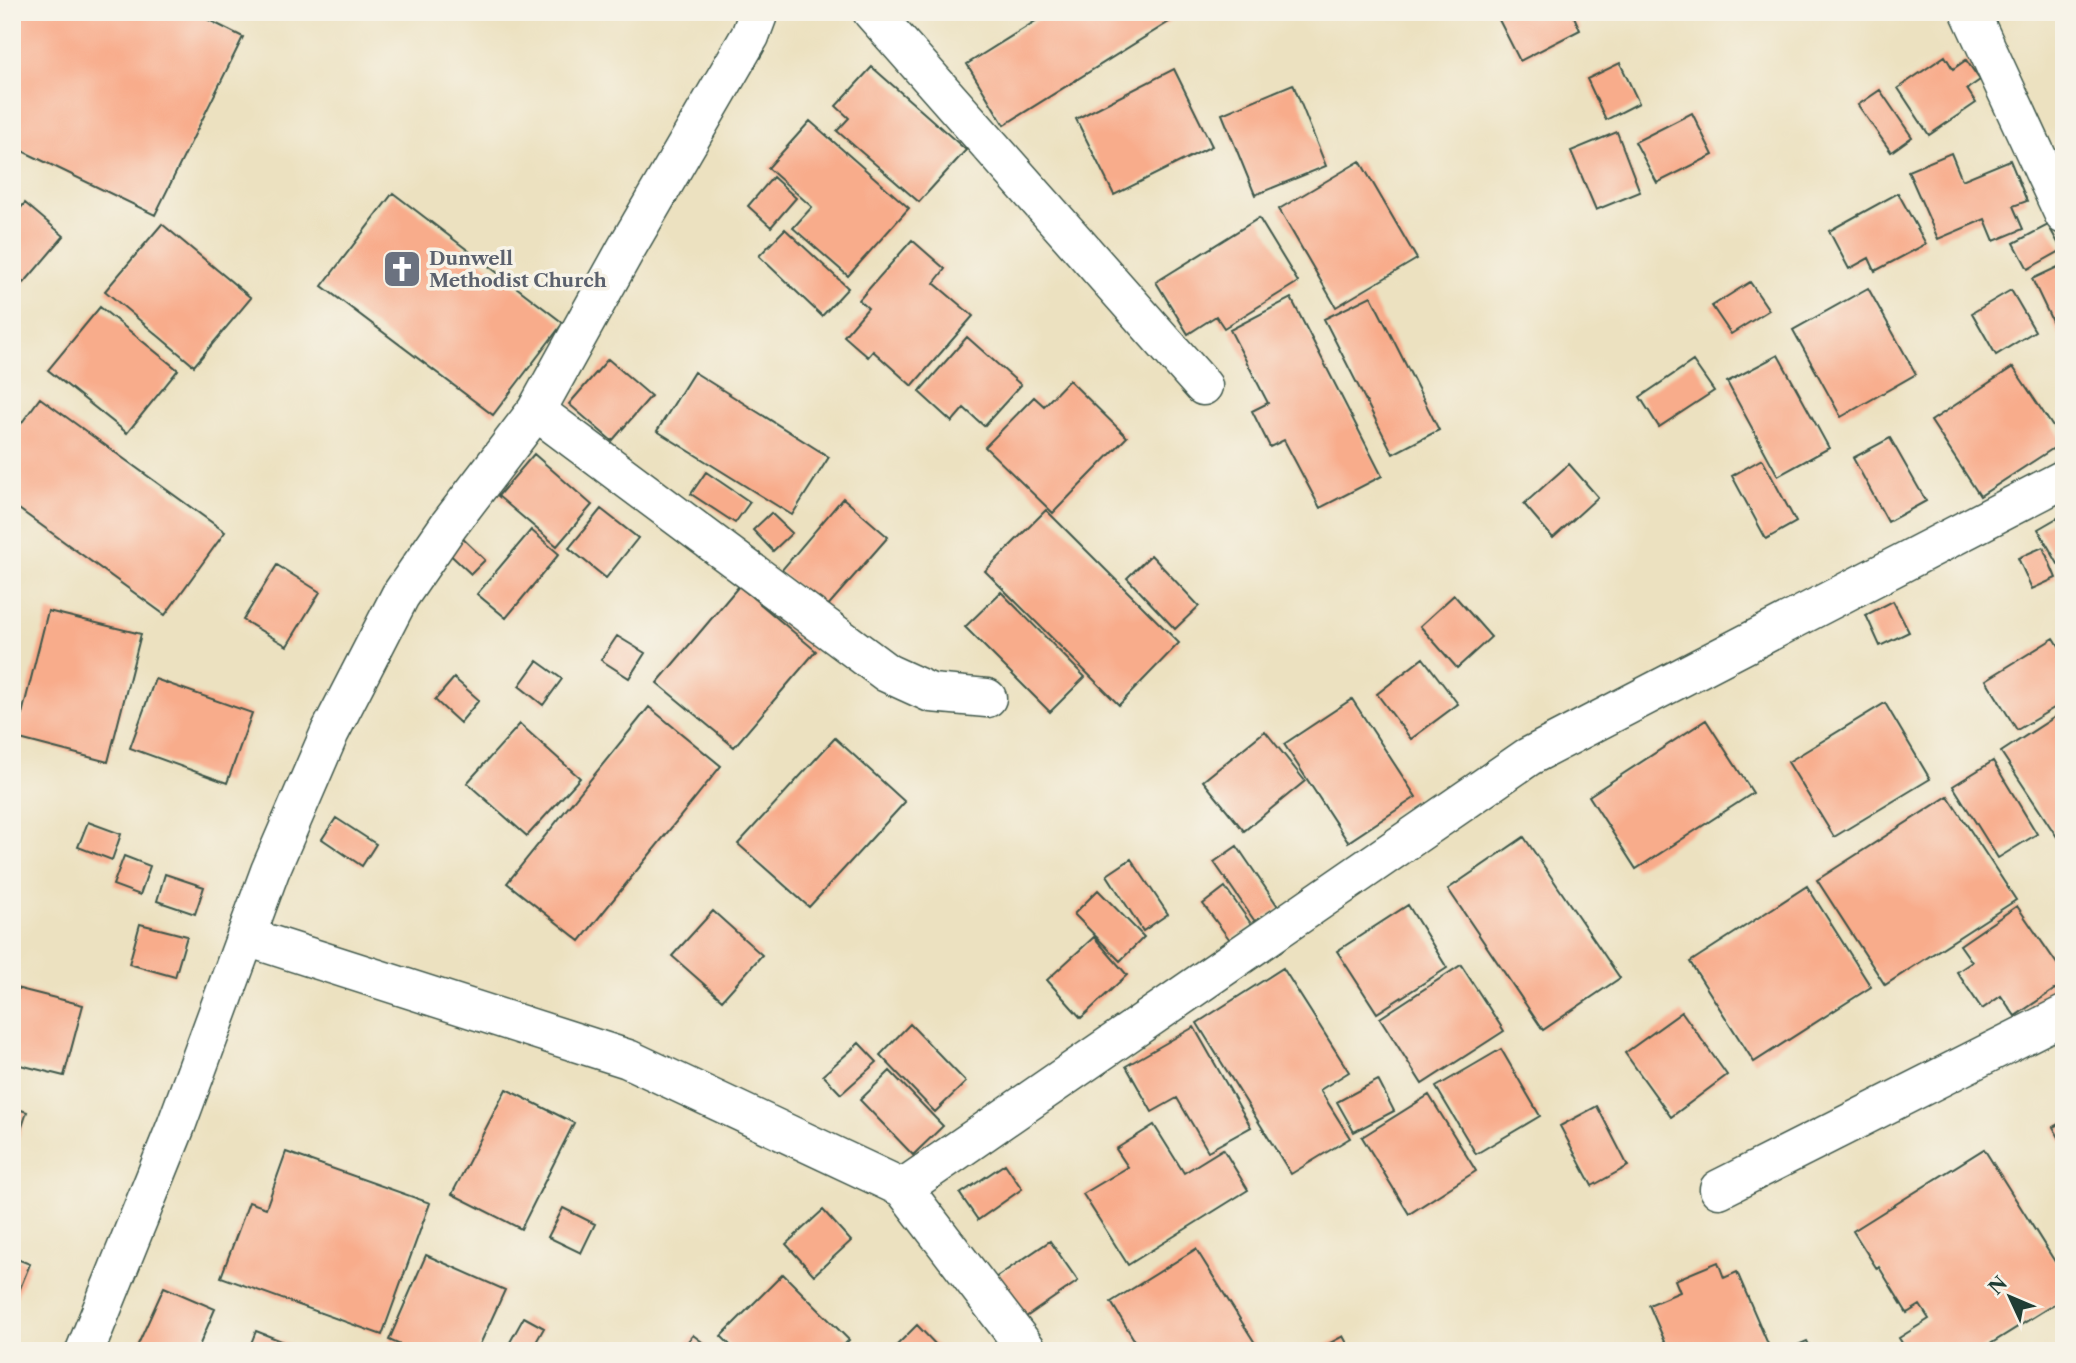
<svg xmlns="http://www.w3.org/2000/svg" width="2076" height="1363" font-family="'Libre Caslon Text',serif">
	<style>
		.building { fill: #f8ac8b }
		.lines { fill: none; stroke-linecap: round; stroke-linejoin: round }
		.minor-casing { stroke: #3e5649; stroke-width: 41 }
		.minor { stroke: #fff; stroke-width: 38 }
		.labels { text-anchor: middle; dominant-baseline: central; stroke-width: 7; stroke-linejoin: round; paint-order: stroke }
		.worship-label { font-size: 19px; font-weight: bold; fill: #5b616d; stroke: #f7f3e8; text-anchor: start }
	</style>
	<rect width="100%" height="100%" fill="#f7f3e8"/>
	<filter id="ink" filterUnits="userSpaceOnUse"><feTurbulence type="fractalNoise" baseFrequency=".0143" numOctaves="2"/><feDisplacementMap in="SourceGraphic" scale="14" xChannelSelector="R" yChannelSelector="G"/><feConvolveMatrix kernelMatrix="1 2 1 2 8 2 1 2 1" color-interpolation-filters="sRGB"/></filter>
	<filter id="wash" filterUnits="userSpaceOnUse"><feTurbulence type="fractalNoise" baseFrequency=".00686" numOctaves="4" result="noise"/><feDisplacementMap in="SourceGraphic" scale="28" xChannelSelector="R" yChannelSelector="G"/><feGaussianBlur stdDeviation="1.57" result="paint"/><feColorMatrix in="noise" values="0 0 0 0 0 0 0 0 0 0 0 0 0 0 0 0 0 1.4 0 .05"/><feComposite in="paint" operator="in"/></filter>
	<g filter="url(#wash)">
		<rect width="100%" height="100%" fill="#ece1c0"/>
		<g id="blocks">
			<!-- building -->
			<path class="building" d="M12,12h181l50,25 -88,178 -143,-69z
				M1050,12h135l-181,113 -37,-61z
				M1495,12h77l8,18 -60,31z
				M1945,56l8,13 13,-9 14,20 -13,9 9,14 -47,32 -31,-47z
				M1620,63l19,40 -33,17 -19,-41z
				M872,67l94,83 -47,52 -82,-71 12,-13 -13,-12z
				M1174,69l38,77 -98,49 -38,-76z
				M1293,84l33,82 -71,29 -33,-81z
				M1880,90l32,47 -21,15 -33,-47z
				M1692,113l21,42 -56,28 -22,-41z
				M810,121l99,87 -61,68 -55,-48 19,-21 -44,-39z
				M1617,132l23,60 -44,18 -25,-59z
				M1951,153l11,27 48,-20 17,41 -14,5 10,23 -29,12 -9,-22 -47,20 -30,-68z
				M1360,161l57,98 -81,48 -57,-98z
				M773,177l23,21 -25,29 -23,-21z
				M393,193l170,130 -70,92 -171,-129z
				M1898,193l28,51 -51,27 -6,-13 -20,11 -20,-38z
				M25,203l39,33 -40,47 -12,-10v-55z
				M1259,218l39,64 -74,46 -8,-12 -28,18 -32,-52z
				M162,224l89,74 -57,68 -89,-75z
				M2048,225l14,25 -34,19 -14,-26z
				M785,229l63,59 -26,28 -63,-60z
				M912,240l33,29 -11,14 39,33 -61,70 -39,-35 -5,6 -24,-21 24,-28 -9,-8z
				M2062,265l2,3v78l-32,-67z
				M1750,282l19,28 -38,24 -19,-28z
				M1868,288l48,86 -75,43 -48,-87z
				M2011,290l24,41 -39,24 -24,-42z
				M1371,296l68,134 -46,24 -69,-135z
				M1291,298l91,178 -62,32 -36,-68 -14,7 -18,-36 16,-8 -38,-73z
				M100,307l78,63 -51,63 -79,-63z
				M967,337l54,48 -37,41 -20,-18 -12,14 -33,-30z
				M1778,355l51,93 -51,28 -51,-94z
				M608,359l43,37 -39,45 -43,-37z
				M1693,361l21,30 -55,36 -19,-30z
				M2013,367l50,75 -83,54 -49,-75z
				M694,372l135,85 -37,58 -135,-84z
				M1069,380l58,57 -74,76 -68,-66 49,-50 10,9z
				M40,398l185,134 -60,83 -153,-111v-68z
				M1890,438l36,63 -38,21 -35,-64z
				M534,454l58,51 -35,41 -59,-50z
				M1762,459l34,63 -30,17 -34,-63z
				M1569,464l29,33 -45,41 -29,-34z
				M706,472l44,30 -15,21 -44,-29z
				M843,498l45,39 -63,72 -45,-37z
				M601,509l37,29 -32,40 -37,-30z
				M1046,510l133,133 -60,62 -134,-134z
				M771,513l21,20 -19,18 -20,-21z
				M2057,518l7,11v32l-6,3 -20,-35z
				M531,530l28,24 -53,64 -29,-24z
				M458,534l27,26 -14,14 -27,-25z
				M2043,547l13,31 -24,11 -14,-31z
				M1151,555l48,51 -24,23 -48,-51z
				M277,565l43,27 -33,54 -44,-26z
				M739,586l77,65 -82,96 -77,-64z
				M1001,592l84,85 -35,35 -85,-85z
				M1454,595l37,42 -34,31 -37,-42z
				M1893,601l16,31 -29,14 -14,-31z
				M48,611l93,23 -33,128 -92,-24z
				M617,636l28,17 -16,25 -28,-18z
				M2054,638l10,16v48l-47,28 -31,-50z
				M1423,658l35,46 -47,35 -34,-45z
				M537,661l25,18 -19,26 -24,-19z
				M454,678l25,22 -19,23 -25,-23z
				M155,679l97,34 -25,70 -97,-35z
				M1352,699l64,98 -68,45 -64,-98z
				M1885,703l45,76 -96,58 -46,-75z
				M649,707l72,59 -141,175 -73,-58z
				M2064,711v122l-7,4 -56,-85z
				M1706,720l47,73 -117,76 -47,-73z
				M520,724l60,54 -53,58 -60,-53z
				M1265,731l40,50 -61,50 -41,-50z
				M835,738l70,64 -96,105 -71,-63z
				M1993,761l44,73 -39,24 -45,-72z
				M1948,796l68,104 -131,85 -68,-105z
				M336,818l40,26 -14,22 -40,-27z
				M88,822l33,12 -9,26 -34,-13z
				M1524,837l96,141 -77,52 -95,-141z
				M1237,846l42,62 -23,15 -42,-61z
				M124,856l26,10 -10,29 -27,-10z
				M1131,859l37,55 -25,17 -36,-56z
				M165,874l39,13 -9,27 -38,-13z
				M1807,886l64,101 -117,75 -64,-100z
				M1225,887l27,38 -22,15 -27,-36z
				M1098,890l46,47 -24,24 -46,-47z
				M1408,905l39,63 -70,45 -40,-62z
				M2017,906l47,68v9l-49,33 -14,-20 -19,13 -25,-37 15,-10 -12,-17z
				M713,911l49,44 -40,45 -50,-44z
				M140,924l47,12 -12,41 -46,-13z
				M1094,937l33,38 -46,43 -34,-38z
				M1461,965l43,66 -82,53 -42,-66z
				M1283,968l66,104 -29,18 30,48 -59,36 -94,-151z
				M12,987l71,18 -19,71 -52,-13z
				M1682,1012l45,63 -56,42 -46,-64z
				M910,1024l56,58 -31,30 -55,-57z
				M1194,1027l57,100 -43,24 -31,-53 -25,14 -26,-46z
				M859,1043l18,19 -36,32 -18,-19z
				M1501,1049l39,67 -64,38 -40,-67z
				M890,1071l53,55 -30,29 -53,-55z
				M1378,1080l16,31 -40,21 -17,-30z
				M506,1089l68,34 -53,106 -69,-35z
				M1429,1095l47,76 -67,43 -47,-77z
				M1597,1106l31,60 -36,20 -32,-60z
				M12,1107l15,5 -14,42h-1z
				M2064,1121v25l-11,-19z
				M1154,1125l30,48 39,-24 25,41 -120,75 -45,-71 45,-27 -12,-18z
				M1984,1149l80,127v22l-85,53h-72l-8,-13 30,-19 -9,-14 -13,8 -28,-46 -2,2 -24,-38z
				M286,1152l144,51 -48,132 -161,-58 28,-75 17,6z
				M1005,1164l17,25 -44,31 -18,-26z
				M563,1208l32,16 -14,29 -33,-16z
				M823,1210l28,31 -37,34 -28,-31z
				M1050,1241l28,40 -55,38 -28,-41z
				M1196,1249l64,102h-119l-30,-49z
				M426,1255l79,35 -28,61h-63l-25,-11z
				M12,1257l18,7 -18,44z
				M1718,1262l6,16 13,-6 34,79h-102l-20,-46 31,-13 -5,-12z
				M783,1274l66,66 -11,11h-102l-15,-15z
				M164,1287l51,22 -18,42h-62z
				M524,1317l20,11 -13,23h-26z
				M917,1325l25,26h-51z
				M256,1331l51,20h-59z
				M693,1335l21,16h-34z
				M1343,1336l8,15h-36z
				M1807,1341l5,10h-28z"/>
		</g>
	</g>
	<g filter="url(#ink)">
		<use href="#blocks" fill-opacity="0" stroke="#3e5649" stroke-width="2"/>
		<g class="lines">
			<defs>
				<path id="minor" d="M872,12l331,374
					M1970,12l94,203
					M536,411l351,262 44,20 56,5
					M247,937l381,122 275,129 125,163
					M903,1188l625,-431 536,-278
					M1719,1189l345,-174
					M85,1351l91,-225 94,-255 60,-139 70,-136 49,-71 87,-114 90,-162 124,-213 9,-24"/>
			</defs>
			<!-- minor casing -->
			<use href="#minor" class="minor-casing"/>
			<!-- minor -->
			<use href="#minor" class="minor"/>
		</g>
	</g>
	<!-- icons -->
	<defs>
		<symbol id="church-square" viewBox="-11 -11 22 22"><rect x="-9" y="-9" width="18" height="18" rx="4" fill="#6b7280" stroke="#f7f3e8"/><path d="M-1.2-6h2.4v3.5h3.3v2.4h-3.3V6h-2.4V-.1h-3.3v-2.4h3.3Z" fill="#fff"/></symbol>
	</defs>
	<g fill-rule="evenodd">
		<use href="#church-square" x="380" y="247" width="44" height="44"/>
	</g>
	<g class="labels">
		<!-- worship labels -->
		<g class="worship-label">
			<text x="429" y="258">Dunwell<tspan x="429" dy="22">Methodist Church</tspan></text>
		</g>
	</g>
	<!-- margin -->
	<rect width="2076" height="1363" fill="none" stroke="#f7f3e8" stroke-width="42"/>
	<!-- north arrow -->
	<g transform="translate(2010 1297) rotate(314)" stroke="#f7f3e8" stroke-width="5" paint-order="stroke">
	<path d="M0-5L12 26L0 18L-12 26Z" fill="#1f3d34"/>
	<text y="-10" font-size="19" font-weight="bold" text-anchor="middle" fill="#1f3d34">N</text>
	</g>
</svg>
